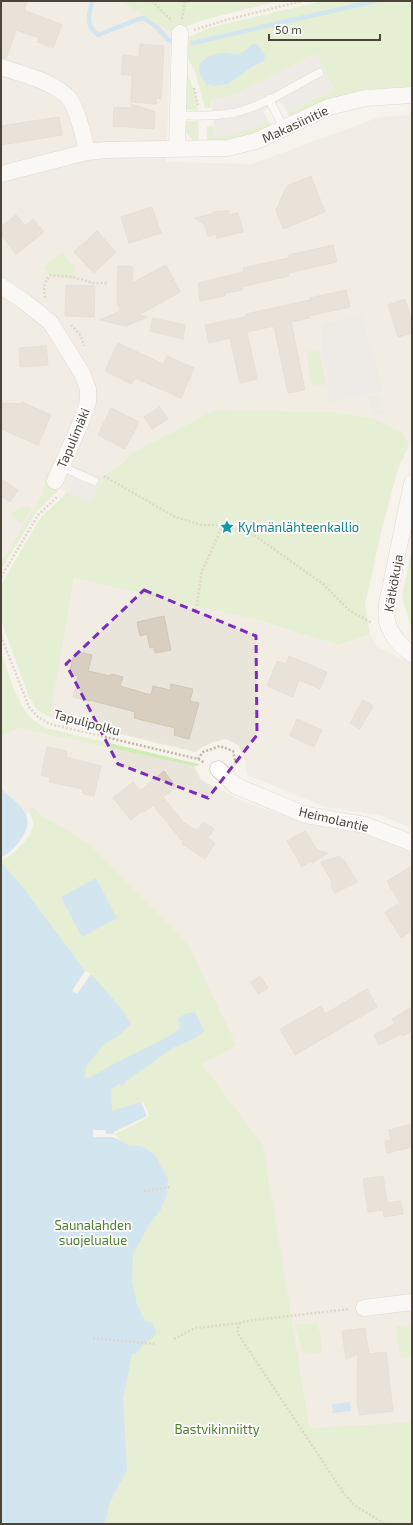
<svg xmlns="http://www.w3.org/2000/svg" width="413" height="1525" font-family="'Exo 2',sans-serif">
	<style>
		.residential { fill: #eae5da }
		.green { fill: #d2eab5; fill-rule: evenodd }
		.parking { fill: #e5e3e0 }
		.water { fill: #a9d4f2 }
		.pier { fill: #f6f3ec }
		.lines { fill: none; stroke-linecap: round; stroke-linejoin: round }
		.stream { stroke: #a9d4f2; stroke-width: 4.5 }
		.building { fill: #d8cfc1; stroke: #d3c7b4 }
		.lane-casing { stroke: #c2bbae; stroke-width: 9 }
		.street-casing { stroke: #c2bbae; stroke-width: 17 }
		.path { stroke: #c4b79f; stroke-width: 2.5; stroke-dasharray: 2 2; stroke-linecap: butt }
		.lane { stroke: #fff; stroke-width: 8 }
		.street { stroke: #fff; stroke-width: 16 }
		.marked { fill: none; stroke: #7b2cbf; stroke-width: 3; stroke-dasharray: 8 5; stroke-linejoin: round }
		.labels { text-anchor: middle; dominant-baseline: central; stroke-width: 3.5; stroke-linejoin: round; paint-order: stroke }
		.street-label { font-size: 13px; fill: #4b4439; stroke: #fff }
		.culture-label { font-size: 13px; fill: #0d838f; stroke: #fff; text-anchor: start }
		.park-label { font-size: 13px; fill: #4a7f2a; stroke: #fff }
	</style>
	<rect width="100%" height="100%" fill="#f6f3ec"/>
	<!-- residential -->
	<path class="residential" d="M1,1h119l51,31 -5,130 86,2 128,-47 32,-2v327l-3,3 -7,-13 -27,-13 -38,-7 -122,-2 -85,44 -6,8 -23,15 -10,25 -44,-18v-11l-5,22 -41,68z
		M74,578l188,43 76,24 32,-11 7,13 35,17v164l-33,-13 -53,-8 -79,-32 -3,-18 -6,-12 -12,-6 -16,4 -15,9 -145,-35z
		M18,728l176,38 7,14 46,23 59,20 59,11 47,19v569l-102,6 -47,-283 -61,-81 35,-18 -48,-99 -101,-104 -47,-28 -9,-8 -5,7 -8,-9 -18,-16v-52z"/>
	<!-- green -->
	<path class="green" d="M120,1h159l-76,19 -32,12z
		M323,1h89v87l-32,1 -21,3 -68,26 -4,-5 47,-24 -18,-35 -79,40 -17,5h-9v9h-6l-10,-37 -10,-17 1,-9 2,-8 21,-9z
		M186,75h2l7,18 3,18 -13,-2z
		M185,121h13l1,20h-5l-9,-9z
		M268,121l3,5 -3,4 -33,10 -28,1v-15h6l2,11 42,-10z
		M62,253l14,15 -4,11 -20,-1 -9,-11z
		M319,349l7,35 -13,3 -7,-35z
		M215,410l121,2 39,7 27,13 7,13 -11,24 -16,59 -17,77 5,29 -32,11 -76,-24 -188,-43 -24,139 -12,-6 -9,-14 -28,-77v-35l40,-68 22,-20 3,-5 25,10 10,-25 23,-15 6,-8z
		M47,473l4,2 -4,9 11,5 -1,3 -20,19 -36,59v-7l41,-68z
		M26,506l5,3 -9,15 -7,-5 -4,-6z
		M412,548v81l-10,-32z
		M1,652c7,20 13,42 25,60 4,7 12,11 19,16l154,36 -1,2h-4l-176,-38 -17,9z
		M32,806l9,9 47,28 101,103 48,100 -35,18 61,81 47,283 102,-6v102h-411v-663c11,-6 33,-24 32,-38 0,-4 -3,-9 -4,-12zM85,971l6,3 -14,20 -5,-3zM178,1018l18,20 -23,10 -43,30 -6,-19 36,-17 19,-12z
		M317,1323l1,7h2l2,22 -18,3 -9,-30z
		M410,1325l2,31 -12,2 -4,-32z"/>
	<!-- parking -->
	<path class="parking" d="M316,54l18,35 -47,24 -6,-11 -18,9 5,10 -11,6 -26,8 -16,2 -4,-38h9l17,-5z
		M362,316l21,75 -55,12 1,-14 -8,-41 1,-15 -1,-9z
		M368,395l12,2 1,12h3l-1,6 -11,-1 1,-6 -3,-1v-5l-2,-1z
		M78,469l23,8 -10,25 -22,-8z"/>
	<!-- water -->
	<path class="water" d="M253,44h4l8,11 -1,6 -12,6 -24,17 -14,2 -8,-2 -6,-9 -1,-11c7,-8 15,-10 25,-11 5,0 9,2 13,1 7,-1 11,-6 16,-10z
		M1,789c17,15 37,26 20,50 -7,9 -9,13 -20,18z
		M1,862l24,28 60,81 -13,20 5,3 14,-20 30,34 10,16 -14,13 -12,6 -18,22 -3,12 4,1c11,-5 21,-12 33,-18 20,-10 39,-18 58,-30l-1,-12 7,-4 10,-2 9,19 -8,7 -23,10 -47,33 -4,5 -2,-2 -6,3 -3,3 1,21 29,-9 6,14 -33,16 -1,5 17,9h11l14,9 13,24 -1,15 -6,15 -12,16 -16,29 -1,26 5,25 8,16 7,2 4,8 -2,6 -11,7 -5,8 -6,2 -9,45 4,71 -18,34 -4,20h-104z
		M96,878l21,40 -35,19 -21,-40z
		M350,1402l1,9 -18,2 -1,-9z"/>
	<!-- pier -->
	<path class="pier" d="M141,1102h2l6,13 -1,2 -33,17v1l3,2 -1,2 -4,-2h-20v-7h12l1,4h7l1,-2 33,-16z"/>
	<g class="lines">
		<!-- stream -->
		<path class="stream" d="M92,1c-3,14 -7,24 6,34l38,-15 8,-2 13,9 10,12 6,4
			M193,43l182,-42"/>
	</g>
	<!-- building -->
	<path class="building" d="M1,1h26l-3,9 38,15 -9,23 -16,-6 2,-4 -23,-8 -10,29 -5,-1z
		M140,44l24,2 -3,53 -5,-1v6l-25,-2 1,-27h-11l2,-20 16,2z
		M131,104l24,8 -1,17 -41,-3 1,-19 17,1z
		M59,117l3,18 -61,10v-19z
		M311,176l14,36 -42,17 -7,-19 11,-24z
		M152,207l9,26 -32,10 -8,-26z
		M228,210l1,5 9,-2 5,19 -26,6 -1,-4 -8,2 -3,-11 -10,-7 17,-4 1,-2 6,-1 2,1z
		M16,215l9,11 8,-7 11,13 -28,22 -15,-19v-8z
		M97,231l19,21 -22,21 -20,-21z
		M333,245l4,17 -49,11 1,3 -48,11 1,3 -17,3v3l-25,5 -2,-18 46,-11 -1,-4 46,-10v-3z
		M166,265l14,27 -41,23 9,2 -22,9 -26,-6 20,-9 -3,-9 1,-36 15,1 -1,16z
		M66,285l29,1 -1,31 -29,-1z
		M346,290l4,17 -41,9v2l-18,4 14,68 -17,3 -14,-67 -27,6 10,47 -17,4 -10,-45 -21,5 -4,-18 41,-8v-3l64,-14v-2z
		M405,299l7,23v11l-14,4 -10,-32z
		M153,318l32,7 -2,14 -33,-8z
		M118,343l45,21 4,-8 27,12 -13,30 -46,-20 -3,6 -27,-13z
		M46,346l2,19 -28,2 -1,-19z
		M22,402l29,13 -13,30 -37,-16v-26l20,1z
		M160,407l8,12 -16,10 -8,-12z
		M111,408l28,14 -14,27 -27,-14z
		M1,479l17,11 -8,12 -9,-6z
		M164,616l7,34 -16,3 -1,-6 -4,1 -3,-14 -7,2 -3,-14z
		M75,651l17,4 -4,16 22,5 1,-2 12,3 -3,9 31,9 2,-9 17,4 1,-6 22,5 -3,12 9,2 -10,36 -15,-4 1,-7 -41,-10 1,-6 -45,-12v1l-17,-4 5,-21 -9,-2z
		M289,656l38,16 -7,17 -21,-9 -6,17 -26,-11 10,-25 9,3z
		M363,700l10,6 -13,23 -10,-6z
		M297,719l25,11 -8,17 -24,-11z
		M47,747l20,4 -1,6 35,9 -7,30 -12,-3 1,-4 -34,-7 1,-5 -9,-2z
		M164,771l12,16 -13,10 20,25 14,9 6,-9 11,7 -6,9 7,5 -10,16 -23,-15 1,-2 -30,-37 -9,7 -2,-1 -11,9 -18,-22 20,-16 7,9z
		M305,831l2,5 1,-1 9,15 11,3 -16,10 -1,-2 -9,6 -15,-26z
		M340,856l3,5 1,-1 13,22 -22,11 -4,-7 1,-4 -11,-20z
		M412,866v65l-11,7 -16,-26 15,-9 -13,-22z
		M260,976l8,12 -10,6 -7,-12z
		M367,989l10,18 -82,48 -15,-26 41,-23 4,8z
		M412,1007v24l-9,5 -2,-2 -22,11 -5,-10 21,-11 -3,-5z
		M412,1124v23l-25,6 -2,-12 6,-1 -2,-10z
		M383,1176l4,27 14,-2 2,13 -19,3 -1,-7 -15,2 -5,-33z
		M365,1328l4,26 17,-2 7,59 -34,4 -2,-16 1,-45 -12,5 -4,-28z"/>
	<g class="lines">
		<defs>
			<path id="lane" d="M269,99l15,30
				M178,115c16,1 33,1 49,-1 33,-5 63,-26 92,-41
				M71,471l23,10"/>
			<path id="street" d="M1,67c23,8 49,13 67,30 8,8 17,43 19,55
				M177,148l3,-115
				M1,174l86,-22 19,-2 122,-2 28,-7 73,-34 36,-9 47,-3
				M1,286l24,16 25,20 32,51 6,16v13l-7,20 -26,59
				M412,483l-25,121c0,5 -1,12 0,17 3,13 14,26 25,33
				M218,769l18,17 70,29 59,10 47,18
				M364,1308l48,-6"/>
		</defs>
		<!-- lane casing -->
		<use href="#lane" class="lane-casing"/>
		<!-- street casing -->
		<use href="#street" class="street-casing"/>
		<!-- path -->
		<path class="path" d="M152,1l20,20
			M182,19l3,-18
			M194,30l32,-10 76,-19
			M194,88l4,17
			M45,298c-2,-10 -1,-15 5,-23l23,2 20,6h15
			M71,325l10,11 3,10
			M104,476l71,41 27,8h21l31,10 69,49 27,27 22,12
			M1,577l37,-62 20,-19
			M196,610l6,-39 21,-46
			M1,636l28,71 9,10 12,7 148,35 7,4
			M198,759l5,-7 17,-6 13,5 3,14
			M144,1191l27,-4
			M240,1323l-3,7 3,7 103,155 11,13 31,19
			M93,1338l62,6
			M174,1339l21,-11 45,-5 6,-2 104,-12"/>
		<!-- lane -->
		<use href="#lane" class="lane"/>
		<!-- street -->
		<use href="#street" class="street"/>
	</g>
	<!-- marked area -->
	<path d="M0 0H413V1525H0ZM144,590l112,46 1,99 -49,63 -90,-34 -52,-100z" fill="#f6f3ec" fill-opacity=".55" fill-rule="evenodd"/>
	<path class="marked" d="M144,590l112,46 1,99 -49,63 -90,-34 -52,-100z"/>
	<!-- icons -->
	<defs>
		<symbol id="sight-bare" viewBox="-9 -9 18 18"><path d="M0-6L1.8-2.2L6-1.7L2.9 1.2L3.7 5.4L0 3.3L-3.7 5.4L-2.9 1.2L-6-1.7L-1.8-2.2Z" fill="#0f9aa8" stroke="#fff" stroke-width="2.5" paint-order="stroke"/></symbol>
	</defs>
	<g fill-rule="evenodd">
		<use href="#sight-bare" x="217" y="517" width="20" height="20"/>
	</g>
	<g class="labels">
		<!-- street labels -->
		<g class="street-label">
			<text transform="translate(295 124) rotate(-25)">Makasiinitie</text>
			<text transform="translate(73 438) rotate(-67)">Tapulimäki</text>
			<text transform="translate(393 583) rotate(-80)">Kätkökuja</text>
			<text transform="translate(87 722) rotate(15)">Tapulipolku</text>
			<text transform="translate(334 819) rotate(13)">Heimolantie</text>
		</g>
		<!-- culture labels -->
		<g class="culture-label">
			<text x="238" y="527">Kylmänlähteenkallio</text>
		</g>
		<!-- park labels -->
		<g class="park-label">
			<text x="93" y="1225">Saunalahden<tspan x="93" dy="15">suojelualue</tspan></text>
			<text x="217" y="1429">Bastvikinniitty</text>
		</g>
	</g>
	<!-- border -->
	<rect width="413" height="1525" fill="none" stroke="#4b4439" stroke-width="4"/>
	<!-- scale -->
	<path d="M269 34v6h111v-6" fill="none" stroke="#4b4439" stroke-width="2"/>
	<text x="275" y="34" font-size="12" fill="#4b4439" stroke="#ffffff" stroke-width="3" paint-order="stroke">50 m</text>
</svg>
